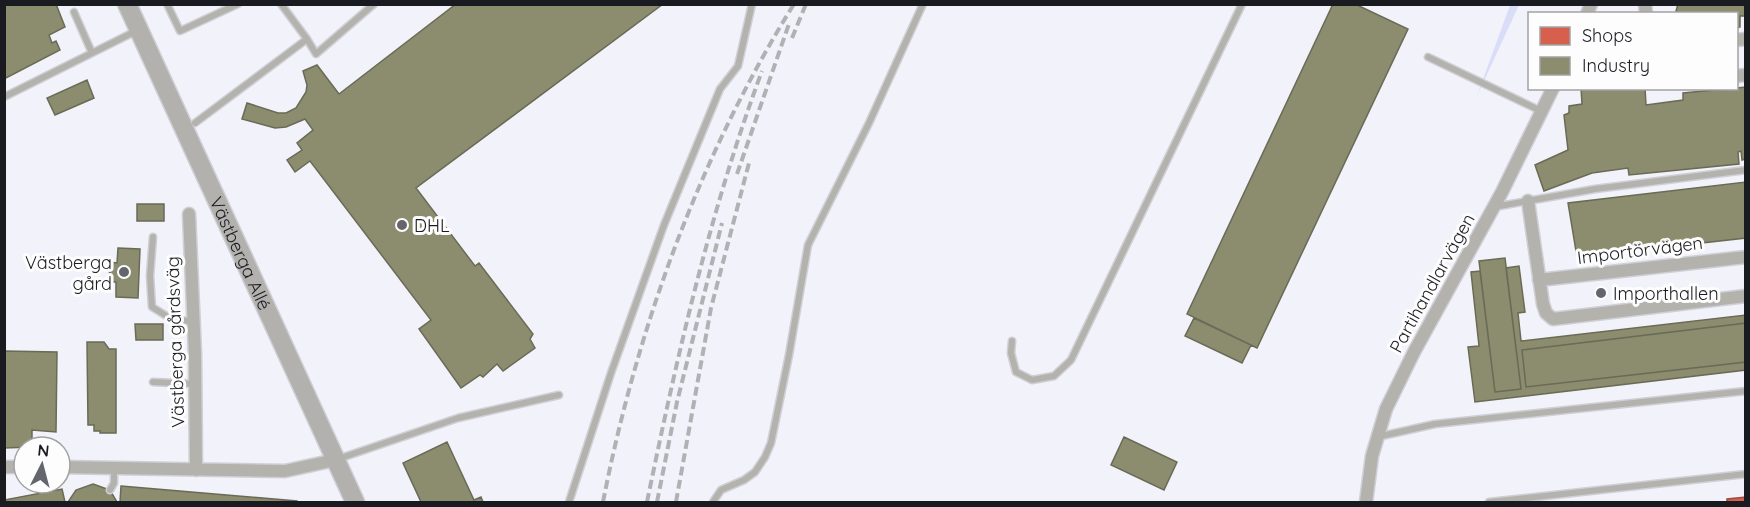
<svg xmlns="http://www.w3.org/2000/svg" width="1750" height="507" font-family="Quicksand,sans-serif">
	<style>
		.green { fill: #d9ddf8 }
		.shops { fill: #d6604d; stroke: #9e4b40; stroke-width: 1.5 }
		.industry { fill: #8c8c6e; stroke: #6a6a57; stroke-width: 1.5 }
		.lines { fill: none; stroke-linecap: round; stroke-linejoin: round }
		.lane-casing { stroke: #cfd0d6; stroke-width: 9 }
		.street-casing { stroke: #cfd0d6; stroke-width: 15 }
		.secondary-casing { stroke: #cfd0d6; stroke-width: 21 }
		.lane { stroke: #b4b2ad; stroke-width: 6 }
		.street { stroke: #b4b2ad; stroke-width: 12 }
		.secondary { stroke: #b3b1ad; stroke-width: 18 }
		.rail { stroke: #b1b1b3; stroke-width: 4; stroke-dasharray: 9 4.5; stroke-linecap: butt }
		.poi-dot { fill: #65666d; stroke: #fdfdfd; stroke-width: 2 }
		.labels { text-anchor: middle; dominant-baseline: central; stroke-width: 6; stroke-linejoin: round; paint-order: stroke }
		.poi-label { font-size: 18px; fill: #1a1a21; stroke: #fdfdfd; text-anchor: start }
		.street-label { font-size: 18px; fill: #1a1a21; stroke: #fdfdfd }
	</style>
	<rect width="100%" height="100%" fill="#f1f2fa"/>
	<!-- green -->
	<path class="green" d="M1510,5h9l-42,91z"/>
	<!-- shops -->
	<path class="shops" d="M1746,497v5h-19v-3z"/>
	<!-- industry -->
	<path class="industry" d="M4,4h52l9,23 -16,8 3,8 4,-2 4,9 -56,29z
		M456,4h207l-247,184 59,78 4,-3 54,71 -3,5 5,9 -32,23 -6,-7 -14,13 -3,-2 -19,13 -42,-59 12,-9 -121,-159 -15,11 -8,-12 15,-10 -5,-7 16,-13 -8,-11 -19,8 -11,1 -33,-9 5,-16 31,10h8l10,-5 10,-16 1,-7 -4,-14 14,-6 22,29z
		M1333,4h22l53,25 -151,319 -70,-34z
		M1678,4h68v12h-6v11l-4,1v-14h-56l-4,-3z
		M87,80l7,18 -39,17 -8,-17z
		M1746,87v72l-4,1 -1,-9 -3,1 1,12 -110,11 -1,-7 -36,5 -48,18 -9,-26 33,-15 -4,-35 5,-2v-7l13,-2 -1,-16h64l1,17 37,-5v-7z
		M1746,182v56l-169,19 -9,-54z
		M137,204h27v17h-27z
		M118,248l22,1 -2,49 -22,-1v-15h-7l1,-20 7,1z
		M1505,258l16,131 -26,3 -16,-131z
		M1519,266l6,46 -7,1 3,28 225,-26v8l-224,27 4,37 220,-25v8l-271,32 -7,-55 11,-1 -8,-74 9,-1 15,121 26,-3 -15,-121z
		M1194,318l57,27 -9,18 -57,-27z
		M1746,323v39l-220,25 -4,-37z
		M135,324h28v16h-27z
		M87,342h17l5,7h7v84h-16v-2h-6v-6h-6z
		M4,351l53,1 -1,80 -24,-2v17l-28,1z
		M1124,437l53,25 -13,28 -53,-25z
		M447,442l27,58 7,-3 2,5h-62l-18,-39z
		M93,484l17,6 7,12h-49l8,-12z
		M121,486l176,15v1h-177z
		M62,489l3,13h-61v-2z"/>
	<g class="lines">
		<defs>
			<path id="lane" d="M167,4l13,27 58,-27
				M74,12l18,41
				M307,39l9,15 58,-50
				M1428,57l113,54
				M4,97l134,-67
				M195,123l112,-84 -26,-35
				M1494,207l101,-18 151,-19
				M153,237l-3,39 2,31 21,13 20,1
				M1012,341l-1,12 5,19 16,8 22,-4 17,-16 171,-356
				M153,382l42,2
				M1377,437l58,-13 311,-33
				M338,459l120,-41 101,-23
				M110,490l4,-7v-14
				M569,502l42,-129 53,-148 56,-136 18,-23 14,-62
				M713,502l8,-12 23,-10 11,-8 10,-15 6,-14 18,-88 19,-110 61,-122 54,-119
				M1489,502l257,-28"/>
			<path id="street" d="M1645,4l1,10
				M1587,14l4,-10
				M1736,40l10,-1
				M1736,76l10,-1
				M1528,201l15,103 3,9 7,6 193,-23
				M189,214l6,140 1,116
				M1539,280l207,-23
				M4,467h20
				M60,467l225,4 50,-11
				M1366,502l6,-46 14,-47 28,-57 88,-160 51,-104"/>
			<g id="secondary">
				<path id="s1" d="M127,4l228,498"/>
			</g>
		</defs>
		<!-- lane casing -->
		<use href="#lane" class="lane-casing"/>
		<!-- street casing -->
		<use href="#street" class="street-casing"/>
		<!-- secondary casing -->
		<use href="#secondary" class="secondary-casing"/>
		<!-- lane -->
		<use href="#lane" class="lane"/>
		<!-- street -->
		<use href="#street" class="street"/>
		<!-- secondary -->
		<use href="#secondary" class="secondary"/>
		<!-- rail -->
		<path class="rail" d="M792,38l14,-34
			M737,174l53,-153
			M603,502c34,-174 97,-347 191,-498
			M647,502c30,-146 63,-291 115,-431
			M657,502l20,-100 45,-179
			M676,502l35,-194 38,-145"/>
	</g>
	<!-- markers -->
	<g class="poi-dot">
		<circle cx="402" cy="225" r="6"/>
		<circle cx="124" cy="272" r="6"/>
		<circle cx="1601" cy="293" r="6"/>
	</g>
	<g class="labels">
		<!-- poi labels -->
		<g class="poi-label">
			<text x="414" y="225">DHL</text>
			<text x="112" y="262" text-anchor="end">Västberga<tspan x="112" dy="21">gård</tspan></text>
			<text x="1613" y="293">Importhallen</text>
		</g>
		<!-- street labels -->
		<g class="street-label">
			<text transform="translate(1640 250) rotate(-7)">Importörvägen</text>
			<text stroke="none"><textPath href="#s1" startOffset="274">Västberga Allé</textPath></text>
			<text transform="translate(1432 283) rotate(-61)">Partihandlarvägen</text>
			<text transform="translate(175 342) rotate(-92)">Västberga gårdsväg</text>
		</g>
	</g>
	<!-- border -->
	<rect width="1750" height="507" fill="none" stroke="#1a1a21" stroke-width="12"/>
	<!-- legend -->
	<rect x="1528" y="12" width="210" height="78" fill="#fdfdfd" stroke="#a2a2a5" stroke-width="1.5"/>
	<rect x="1540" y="27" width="30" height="18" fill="#d6604d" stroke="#a2a2a5" stroke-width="1.5"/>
	<text x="1582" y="42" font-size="18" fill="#1a1a21">Shops</text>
	<rect x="1540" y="57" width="30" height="18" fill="#8c8c6e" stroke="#a2a2a5" stroke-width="1.5"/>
	<text x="1582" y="72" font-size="18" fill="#1a1a21">Industry</text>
	<!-- north arrow -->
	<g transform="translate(42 465) rotate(6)"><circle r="28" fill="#fdfdfd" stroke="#a2a2a5" stroke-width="1.5"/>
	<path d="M0-4.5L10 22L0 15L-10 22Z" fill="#65666d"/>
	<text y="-9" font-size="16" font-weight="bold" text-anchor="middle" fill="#1a1a21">N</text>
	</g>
</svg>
